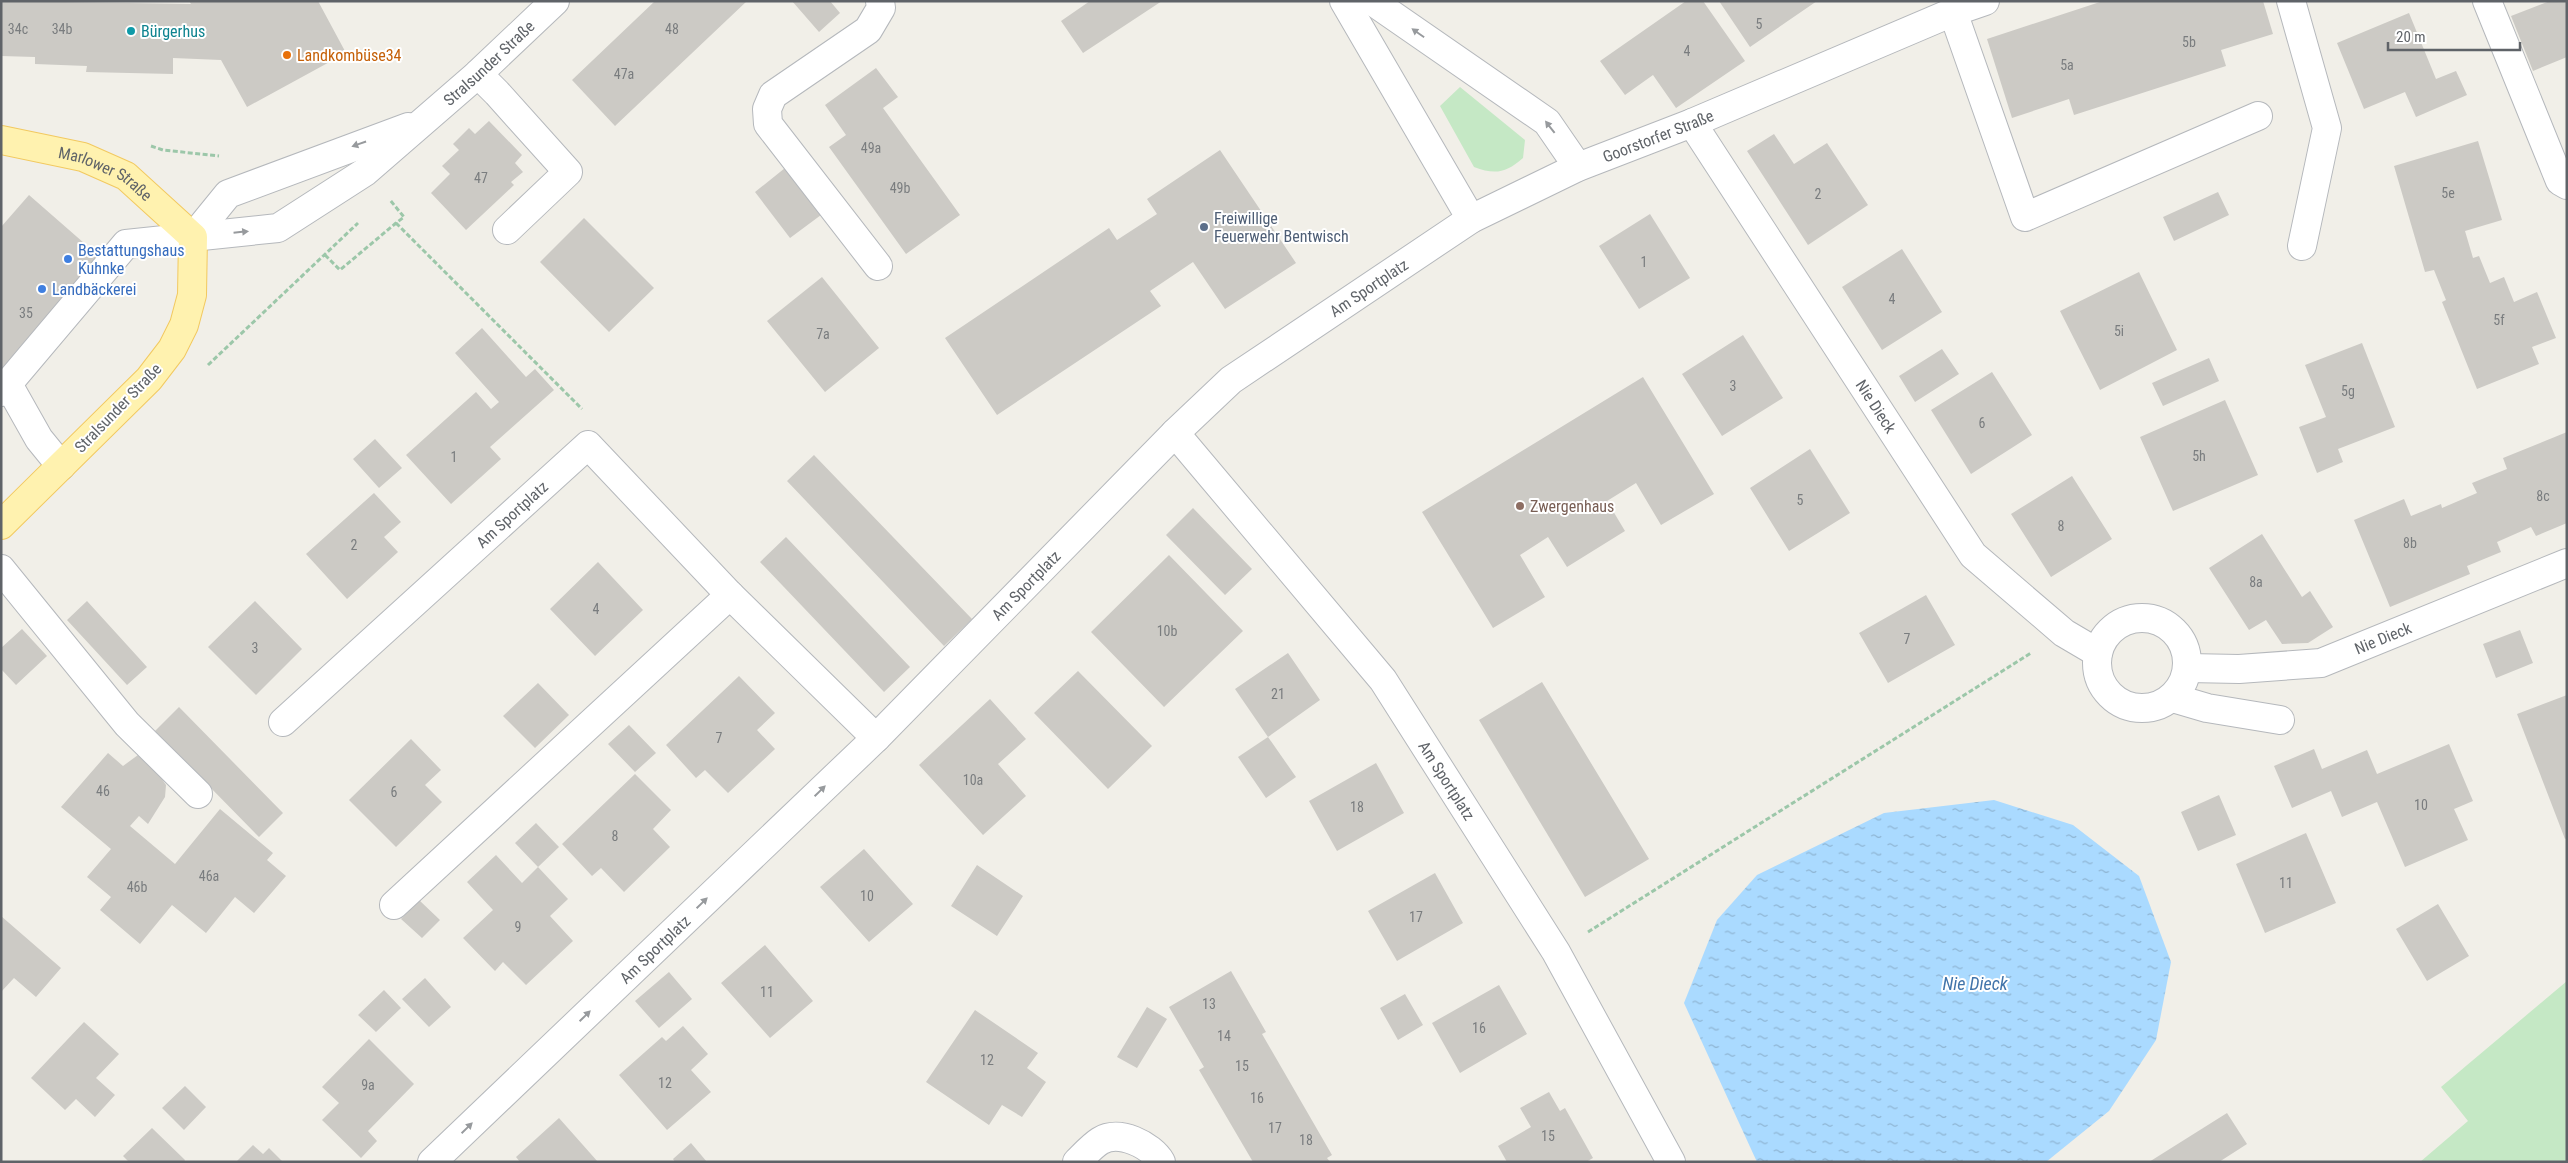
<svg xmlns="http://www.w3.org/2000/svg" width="2568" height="1163" font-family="'Roboto Condensed',sans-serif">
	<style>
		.green { fill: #c5e8c5 }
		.water { fill: url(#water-ripples) }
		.building { fill: #cccac5 }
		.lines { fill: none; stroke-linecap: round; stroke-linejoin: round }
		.minor-casing { stroke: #b5b8bc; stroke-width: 30 }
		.major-casing { stroke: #f2c960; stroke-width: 30 }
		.path { stroke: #9cc7a9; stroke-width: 3; stroke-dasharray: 5 2.5; stroke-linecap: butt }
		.minor { stroke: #fff; stroke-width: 28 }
		.major { stroke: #fff2af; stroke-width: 28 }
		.oneway { fill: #979a9d }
		.culture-dot { fill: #0f9aa8; stroke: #fff; stroke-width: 2 }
		.food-dot { fill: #e8710a; stroke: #fff; stroke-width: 2 }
		.service-dot { fill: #5c6f8a; stroke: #fff; stroke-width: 2 }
		.shop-dot { fill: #3f7fe0; stroke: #fff; stroke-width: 2 }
		.education-dot { fill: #8d6e63; stroke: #fff; stroke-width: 2 }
		.labels { text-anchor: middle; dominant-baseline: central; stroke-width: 4; stroke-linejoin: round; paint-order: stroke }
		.number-label { font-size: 14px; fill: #7a7d7f }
		.culture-label { font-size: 16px; fill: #0d838f; stroke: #fff; text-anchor: start }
		.food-label { font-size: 16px; fill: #c56008; stroke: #fff; text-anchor: start }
		.street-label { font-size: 16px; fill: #5f6368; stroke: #fff }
		.service-label { font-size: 16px; fill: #4e5e75; stroke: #fff; text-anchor: start }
		.shop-label { font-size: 16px; fill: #366cbe; stroke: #fff; text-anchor: start }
		.education-label { font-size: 16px; fill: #785e54; stroke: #fff; text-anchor: start }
		.water-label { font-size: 18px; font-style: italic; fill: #4174aa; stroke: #fff }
	</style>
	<defs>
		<pattern id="water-ripples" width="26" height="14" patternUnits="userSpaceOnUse" patternTransform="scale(1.25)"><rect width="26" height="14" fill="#aadaff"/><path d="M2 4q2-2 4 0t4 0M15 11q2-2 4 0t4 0" fill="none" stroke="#8eb4d2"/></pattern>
	</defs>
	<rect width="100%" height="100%" fill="#f1efe8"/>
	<!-- green -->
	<path class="green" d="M1460,87l65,53 -2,18c-17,15 -28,17 -49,9l-34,-61z
		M2567,981v181h-147l48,-41 -27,-34z"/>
	<!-- water -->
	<path class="water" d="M1994,800l79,25 66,51 32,86 -15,78 -47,71 -63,51h-289l-73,-159 33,-83 40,-45 127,-62z"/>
	<!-- building -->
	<path class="building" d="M1,1l190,3 -2,-3h129l28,52 -99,54 -26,-47 -48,-2v16l-87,-2 1,-6 -52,-2v-7l-34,-1z
		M655,1h92l-132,125 -43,-46z
		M792,1h38l10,12 -21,19z
		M1090,1h72l-79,52 -22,-32z
		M1686,1h17l42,60 -69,47 -23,-33 -28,20 -25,-34z
		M1719,1h98l-67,46z
		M2103,1h160l10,33 -52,16 5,16 -152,49 -5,-16 -57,19 -25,-79z
		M2550,1h17v56l-34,14 -22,-55z
		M2409,13l27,66 20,-8 11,24 -51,22 -11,-25 -41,17 -27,-66z
		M876,68l22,29 -15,11 77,107 -54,39 -77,-107 17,-12 -21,-30z
		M489,121l33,34 -7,8 8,9 -12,10 3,3 -48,45 -35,-37 19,-19 -8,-8 17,-16 -6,-6 16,-16 6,6z
		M1774,134l20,30 33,-21 41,62 -60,40 -61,-94z
		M2478,141l24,79 -37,11 8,27 6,-2 11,27 14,-6 10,25 23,-10 19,46 -24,9 7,17 -62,25 -35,-87 4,-2 -12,-30 -9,2 -31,-106z
		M1220,150l76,113 -71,46 -32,-47 -43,29 11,15 -164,109 -52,-77 164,-110 8,12 40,-26 -10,-15z
		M785,168l36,47 -31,23 -35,-46z
		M2218,192l11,23 -55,26 -11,-24z
		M29,195l71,62 -99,113v-143z
		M1650,214l40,64 -51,31 -40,-63z
		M584,218l70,70 -45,44 -69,-70z
		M1902,249l40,63 -60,38 -40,-63z
		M2139,272l38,78 -77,40 -40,-79z
		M822,277l57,71 -54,44 -58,-71z
		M482,328l44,49 9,-8 19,21 -64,57 11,12 -50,45 -45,-49 70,-63 15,17 8,-7 -44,-49z
		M1743,335l40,63 -61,38 -40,-62z
		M2362,343l33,84 -57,22 5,13 -26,11 -18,-46 27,-10 -21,-52z
		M1942,349l17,25 -44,28 -16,-26z
		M2209,358l10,23 -56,25 -11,-23z
		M1992,372l40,63 -61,39 -40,-64z
		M1643,377l71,117 -53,31 -25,-42 -29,18 18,30 -58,36 -19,-30 -28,18 25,42 -52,31 -71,-116z
		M2225,400l33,75 -85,36 -33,-74z
		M2567,432v91l-31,13 -5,-9 -34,15 4,10 -34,14 3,8 -80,33 -36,-87 50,-21 7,17 30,-12 1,4 35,-15 -5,-10 35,-14 -4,-11z
		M375,439l27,29 -23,20 -26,-29z
		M1810,449l40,64 -61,38 -39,-63z
		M814,455l158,164 -28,27 -157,-165z
		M2072,476l40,63 -61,38 -40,-63z
		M374,493l27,29 -17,15 14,15 -51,47 -41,-45z
		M1193,508l59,61 -27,26 -59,-60z
		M2262,534l40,63 8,-6 23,36 -25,16 -26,1 -16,-24 -17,10 -40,-62z
		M786,537l124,130 -26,25 -124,-130z
		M1169,555l74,76 -79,76 -73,-75z
		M598,562l45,48 -48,46 -45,-47z
		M1926,595l29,50 -67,38 -29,-50z
		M87,601l60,66 -20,18 -60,-65z
		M255,601l47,48 -46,46 -48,-48z
		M22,629l25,27 -31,29 -15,-16v-21z
		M2520,630l13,33 -37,15 -13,-34z
		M1288,653l32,47 -52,37 28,40 -30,21 -28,-41 30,-20 -33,-48z
		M1078,671l74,75 -44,43 -74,-76z
		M739,676l36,37 -18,17 18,19 -47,44 -23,-23 -9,8 -30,-33z
		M1542,682l107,177 -64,38 -106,-177z
		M538,683l31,32 -34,33 -32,-32z
		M2567,695v143l-2,1 -48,-125z
		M990,699l36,40 -28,25 28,32 -43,39 -64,-70z
		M179,707l104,106 -24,24 -104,-106z
		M629,725l27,28 -21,19 -27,-28z
		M411,739l30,31 -16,15 17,17 -46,45 -47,-47z
		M2449,744l24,57 -19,8 14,31 -63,27 -28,-65 -35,15 -11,-26 -39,17 -18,-42 40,-17 8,20 45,-19 10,24z
		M108,753l15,13 15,-11 19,17 9,13 -1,12 -17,27 -9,-8 -9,10 45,38 45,-55 53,44 -6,7 19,16 -32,37 -19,-16 -29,36 -34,-28 -32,39 -40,-34 11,-13 -24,-20 24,-28 -50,-42z
		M1376,763l28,50 -67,38 -28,-50z
		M635,774l36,36 -18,19 17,18 -46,45 -23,-24 -9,8 -30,-32z
		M2219,795l17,40 -38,16 -17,-39z
		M536,823l23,24 -21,20 -23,-24z
		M2306,833l30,70 -71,30 -29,-69z
		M864,849l49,55 -44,38 -49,-55z
		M496,855l26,28 16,-16 30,32 -18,17 23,25 -47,44 -23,-23 -8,9 -32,-33 30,-28 -26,-28z
		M977,865l46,31 -26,40 -46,-30z
		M1435,873l28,50 -66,38 -29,-50z
		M419,900l21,20 -18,18 -21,-19z
		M2438,904l31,52 -42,25 -31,-52z
		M1,916l60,52 -25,29 -22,-19 -13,14z
		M765,945l48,56 -43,37 -49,-55z
		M1231,971l35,61 -4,2 70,121 -5,3 3,4h-77l-54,-92 5,-3 -35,-60z
		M669,972l23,27 -33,29 -24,-27z
		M425,978l26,29 -22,20 -27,-28z
		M1499,985l28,49 -67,39 -28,-50z
		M384,990l17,18 -25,24 -18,-17z
		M1405,994l18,31 -25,15 -18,-32z
		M1147,1007l20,12 -30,49 -20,-11z
		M975,1010l63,43 -11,15 19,14 -24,35 -20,-12 -13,20 -63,-43z
		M84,1022l35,32 -23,24 19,17 -20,22 -19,-18 -11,11 -34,-32z
		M683,1026l25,28 -17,16 20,22 -44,38 -48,-55 43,-38 4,4z
		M369,1039l45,45 -46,47 9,10 -16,17 -39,-38 17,-17 -17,-16z
		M185,1086l21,21 -22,23 -22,-22z
		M1549,1092l11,19 5,-3 28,50 -7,4h-79l-9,-16 33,-19 -11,-19z
		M2227,1113l20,31 -28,18h-70z
		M559,1118l39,44h-78l-4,-5z
		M152,1128l33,32 -1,2h-55l-6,-6z
		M691,1143l16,19h-32l-2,-3z
		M253,1145l10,9 6,-6 14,14h-47z"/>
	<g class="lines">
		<defs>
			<g id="minor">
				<path d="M1344,1l127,218"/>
				<path d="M1372,1l175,121 31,45"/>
				<path d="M2291,1l36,127 -25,118"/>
				<path d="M2487,1l73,180 7,4"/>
				<path d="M1953,12l72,205 233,-101"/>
				<path d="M478,74l19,19 71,79 -61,58"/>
				<path id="s1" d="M1692,123l281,432 91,78 34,20"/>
				<path d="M193,237l35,-43 180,-67"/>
				<path d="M878,266l-110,-142 -1,-15 6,-14 95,-65 13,-22 -1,-7"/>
				<path d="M8,384l31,55 22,27"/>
				<path id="s2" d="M1,392l125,-148 152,-16 87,-56 113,-98 77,-73"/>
				<path id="s3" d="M1175,433l208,247 173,272 115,210"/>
				<path d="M1,569l126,155 71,70"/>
				<circle cx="2142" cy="663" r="45"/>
				<path id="s4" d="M2188,668l51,1 82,-6 246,-100"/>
				<path d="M2173,698l34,10 73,12"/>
				<path id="s5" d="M283,722l305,-277 142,150 146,143"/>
				<path d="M394,905l336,-310"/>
				<path id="s6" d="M432,1162l444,-424 299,-305 56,-53 240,-161 107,-52 114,-44 261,-111 32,-11"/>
				<path d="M1077,1162c7,-7 15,-16 23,-21 19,-12 51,4 61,21"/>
			</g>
			<g id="major">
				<path id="s7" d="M1,140l82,17 43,19 67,61 -1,58 -8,30 -12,24 -23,30 -148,146"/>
			</g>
		</defs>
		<!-- minor casing -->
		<use href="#minor" class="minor-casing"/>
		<!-- major casing -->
		<use href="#major" class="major-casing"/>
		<!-- path -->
		<path class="path" d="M151,146l12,4 56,6
			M396,223l186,186
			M325,255l15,15 56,-47 8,-6 -14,-17
			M208,365l150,-142
			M1588,932l443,-279"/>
		<!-- minor -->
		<use href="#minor" class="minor"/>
		<!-- major -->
		<use href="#major" class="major"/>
	</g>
	<!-- one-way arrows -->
	<defs><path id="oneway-solid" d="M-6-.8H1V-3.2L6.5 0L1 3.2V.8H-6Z" transform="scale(1.25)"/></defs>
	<g class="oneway">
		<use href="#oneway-solid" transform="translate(1418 33) rotate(-145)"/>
		<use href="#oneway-solid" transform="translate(1550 127) rotate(-128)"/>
		<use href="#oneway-solid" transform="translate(359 144) rotate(161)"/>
		<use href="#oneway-solid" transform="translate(241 232) rotate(-6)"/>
		<use href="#oneway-solid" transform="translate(820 791) rotate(-44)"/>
		<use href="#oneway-solid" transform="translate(702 903) rotate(-44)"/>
		<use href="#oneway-solid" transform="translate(585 1016) rotate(-44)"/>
		<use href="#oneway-solid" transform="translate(467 1128) rotate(-44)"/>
	</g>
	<!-- markers -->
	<circle class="culture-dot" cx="131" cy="31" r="5"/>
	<circle class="food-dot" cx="287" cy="55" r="5"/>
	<circle class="service-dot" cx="1204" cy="227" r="5"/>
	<g class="shop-dot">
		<circle cx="68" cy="259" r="5"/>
		<circle cx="42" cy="289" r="5"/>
	</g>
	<circle class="education-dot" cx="1520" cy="506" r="5"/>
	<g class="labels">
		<!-- number labels -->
		<g class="number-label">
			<text x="1759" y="24">5</text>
			<text x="18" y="29">34c</text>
			<text x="62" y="29">34b</text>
			<text x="672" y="29">48</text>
			<text x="2189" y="42">5b</text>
			<text x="1687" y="51">4</text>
			<text x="2067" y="65">5a</text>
			<text x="624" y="74">47a</text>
			<text x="871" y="148">49a</text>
			<text x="481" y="178">47</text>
			<text x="900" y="188">49b</text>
			<text x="2448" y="193">5e</text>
			<text x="1818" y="194">2</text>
			<text x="1644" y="262">1</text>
			<text x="1892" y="299">4</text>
			<text x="26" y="313">35</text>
			<text x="2499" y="320">5f</text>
			<text x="2119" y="331">5i</text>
			<text x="823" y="334">7a</text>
			<text x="1733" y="386">3</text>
			<text x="2348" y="391">5g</text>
			<text x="1982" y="423">6</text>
			<text x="2199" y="456">5h</text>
			<text x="454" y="457">1</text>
			<text x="2543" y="496">8c</text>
			<text x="1800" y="500">5</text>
			<text x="2061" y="526">8</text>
			<text x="2410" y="543">8b</text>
			<text x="354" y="545">2</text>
			<text x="2256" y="582">8a</text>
			<text x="596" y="609">4</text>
			<text x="1167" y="631">10b</text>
			<text x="1907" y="639">7</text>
			<text x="255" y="648">3</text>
			<text x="1278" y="694">21</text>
			<text x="719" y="738">7</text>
			<text x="973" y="780">10a</text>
			<text x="103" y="791">46</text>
			<text x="394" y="792">6</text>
			<text x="2421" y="805">10</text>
			<text x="1357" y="807">18</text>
			<text x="615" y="836">8</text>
			<text x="209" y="876">46a</text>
			<text x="2286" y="883">11</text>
			<text x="137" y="887">46b</text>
			<text x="867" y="896">10</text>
			<text x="1416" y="917">17</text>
			<text x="518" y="927">9</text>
			<text x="767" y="992">11</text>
			<text x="1209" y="1004">13</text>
			<text x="1479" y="1028">16</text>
			<text x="1224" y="1036">14</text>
			<text x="987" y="1060">12</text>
			<text x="1242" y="1066">15</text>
			<text x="665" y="1083">12</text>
			<text x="368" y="1085">9a</text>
			<text x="1257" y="1098">16</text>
			<text x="1275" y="1128">17</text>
			<text x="1548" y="1136">15</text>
			<text x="1306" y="1140">18</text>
		</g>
		<!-- culture labels -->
		<g class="culture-label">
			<text x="141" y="31">Bürgerhus</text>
		</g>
		<!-- food labels -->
		<g class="food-label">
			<text x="297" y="55">Landkombüse34</text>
		</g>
		<!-- street labels -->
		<g class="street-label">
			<text stroke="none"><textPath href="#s2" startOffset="615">Stralsunder Straße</textPath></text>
			<text stroke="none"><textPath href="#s6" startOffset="1612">Goorstorfer Straße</textPath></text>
			<text stroke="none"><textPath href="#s7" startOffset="111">Marlower Straße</textPath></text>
			<text stroke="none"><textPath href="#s6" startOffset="1284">Am Sportplatz</textPath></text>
			<text stroke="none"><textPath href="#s1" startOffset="338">Nie Dieck</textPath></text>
			<text transform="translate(118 408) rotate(-46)">Stralsunder Straße</text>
			<text stroke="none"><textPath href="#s5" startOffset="309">Am Sportplatz</textPath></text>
			<text stroke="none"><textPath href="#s6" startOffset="828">Am Sportplatz</textPath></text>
			<text stroke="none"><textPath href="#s4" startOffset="200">Nie Dieck</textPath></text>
			<text stroke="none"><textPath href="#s3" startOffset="442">Am Sportplatz</textPath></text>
			<text stroke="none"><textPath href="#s6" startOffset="308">Am Sportplatz</textPath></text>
		</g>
		<!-- service labels -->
		<g class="service-label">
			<text x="1214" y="218">Freiwillige<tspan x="1214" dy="18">Feuerwehr Bentwisch</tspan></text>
		</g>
		<!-- shop labels -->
		<g class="shop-label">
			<text x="78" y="250">Bestattungshaus<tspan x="78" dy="18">Kuhnke</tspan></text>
			<text x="52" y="289">Landbäckerei</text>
		</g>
		<!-- education labels -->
		<g class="education-label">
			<text x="1530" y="506">Zwergenhaus</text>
		</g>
		<!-- water labels -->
		<g class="water-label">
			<text x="1975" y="983">Nie Dieck</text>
		</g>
	</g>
	<!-- border -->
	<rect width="2568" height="1163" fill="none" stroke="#5f6368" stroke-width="5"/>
	<!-- scale -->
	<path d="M2388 42v8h132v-8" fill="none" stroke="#5f6368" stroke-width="2.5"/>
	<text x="2396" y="42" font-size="15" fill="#5f6368" stroke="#ffffff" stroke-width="4" paint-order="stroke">20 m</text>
</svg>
